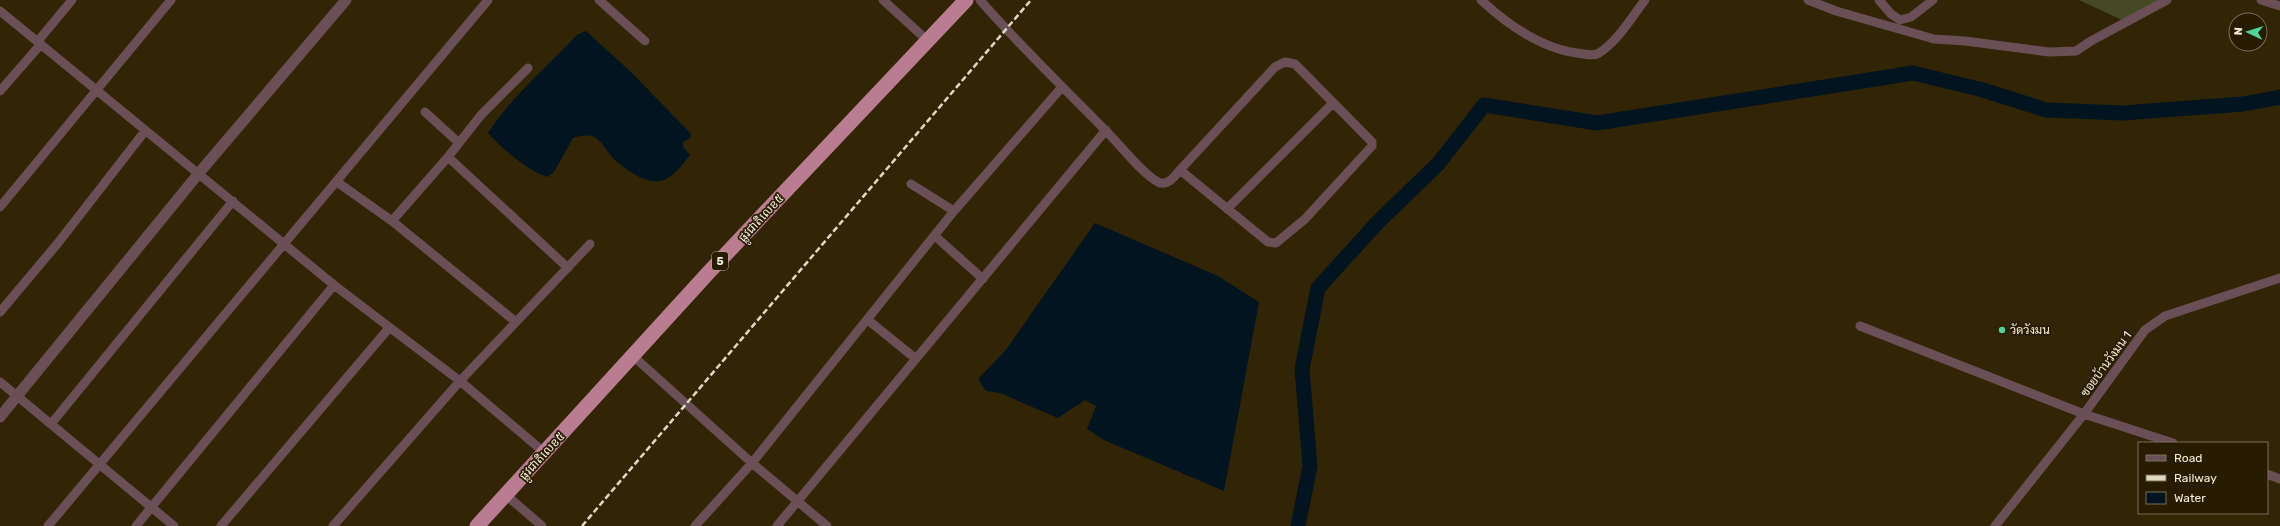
<svg xmlns="http://www.w3.org/2000/svg" width="2280" height="526" font-family="Rubik,'Noto Sans Khmer',Sarabun,sans-serif">
	<style>
		.green { fill: #454924 }
		.water { fill: #02141f }
		.lines { fill: none; stroke-linecap: round; stroke-linejoin: round }
		.river { stroke: #02141f; stroke-width: 15 }
		.minor { stroke: #6a4f57; stroke-width: 9 }
		.tertiary { stroke: #6a4f57; stroke-width: 11 }
		.trunk { stroke: #b97c90; stroke-width: 15 }
		.rail { stroke: #e0d9c6; stroke-width: 2.5; stroke-dasharray: 6 3; stroke-linecap: butt }
		.poi-dot { fill: #4ed399; stroke: #271b00; stroke-width: 1.5 }
		.labels { text-anchor: middle; dominant-baseline: central; stroke-width: 3.5; stroke-linejoin: round; paint-order: stroke }
		.shield { fill: #271b00; stroke: #b8af9b; stroke-width: 1 }
		.shield-label { font-size: 11px; font-weight: bold; fill: #f6efde }
		.street-label { font-size: 12px; fill: #f6efde; stroke: #271b00 }
		.poi-label { font-size: 12px; fill: #f6efde; stroke: #271b00; text-anchor: start }
	</style>
	<rect width="100%" height="100%" fill="#312506"/>
	<!-- green -->
	<path class="green" d="M2079,0h92l-49,20z"/>
	<!-- water -->
	<path class="water" d="M586,31l46,42 59,61 -1,4 -7,4v5l7,8c-7,9 -18,24 -30,26 -15,3 -37,-13 -47,-23 -6,-6 -11,-17 -19,-21 -7,-3 -14,-1 -21,1l-19,34 -7,5c-22,-8 -43,-27 -59,-44 24,-37 59,-66 89,-98z
		M1095,223l123,53 41,26 -35,189 -120,-51 -17,-11 9,-23 -11,-6 -27,18 -58,-25 -14,-2 -8,-12 27,-28z"/>
	<g class="lines">
		<!-- river -->
		<path class="river" d="M1298,526l12,-60 -8,-97 16,-81 60,-66 60,-58 46,-59 113,18 316,-50 70,17 63,20 77,3 120,-9 37,-7"/>
		<!-- minor -->
		<path class="minor" d="M599,0l46,41
			M883,0l45,41
			M980,0c39,45 82,86 124,129 14,13 38,45 54,53 9,5 17,-6 22,-12l95,-103 10,-5 10,2 77,78v4l-67,73 -29,24 -8,-1 -88,-72
			M1481,0c28,26 64,51 103,54 5,1 12,1 15,-1 19,-12 32,-35 46,-53
			M1808,0l28,11 98,28 31,2 84,11 27,-1 15,-10 76,-41
			M1879,0l12,14 9,6 11,-3 22,-17
			M2261,0l19,6
			M0,11l334,274 126,96 85,72
			M38,41l34,-41
			M0,91l41,-47
			M425,112l34,31
			M448,157l120,111
			M337,182l55,39 124,101
			M911,184l43,27
			M0,207l171,-207
			M1227,209l106,-106
			M392,221l56,-64 33,-42 47,-47
			M935,236l48,43
			M0,312l58,-69 87,-112
			M868,320l48,39
			M1860,326l224,88 89,29
			M633,356l119,107 75,63
			M0,382l174,144
			M51,424l182,-223
			M2267,474l13,5
			M506,495l36,31
			M48,526l440,-526
			M136,526l198,-241
			M221,526l168,-198
			M333,526l127,-145 130,-137
			M695,526l57,-63 202,-252 108,-124
			M777,526l329,-396
			M1995,526l89,-112 61,-84 20,-14 115,-38"/>
		<!-- tertiary -->
		<path class="tertiary" d="M0,417l199,-244 147,-173"/>
		<!-- trunk -->
		<path class="trunk" d="M477,526l232,-254 257,-272"/>
		<!-- rail -->
		<path class="rail" d="M582,526l449,-526"/>
	</g>
	<!-- markers -->
	<circle class="poi-dot" cx="2002" cy="330" r="4"/>
	<g class="labels">
		<!-- shield labels -->
		<rect class="shield" x="712" y="252" width="16" height="18" rx="3"/>
		<g class="shield-label">
			<text x="720" y="261">5</text>
		</g>
		<!-- street labels -->
		<g class="street-label">
			<text transform="translate(761 218) rotate(-47)">ផ្លូវជាតិលេខ៥</text>
			<text transform="translate(2106 364) rotate(-54)">ซอยบ้านวังมน 1</text>
			<text transform="translate(542 456) rotate(-47)">ផ្លូវជាតិលេខ៥</text>
		</g>
		<!-- poi labels -->
		<g class="poi-label">
			<text x="2010" y="330">วัดวังมน</text>
		</g>
	</g>
	<!-- legend -->
	<rect x="2138" y="442" width="130" height="72" fill="#271b00" stroke="#7a7059"/>
	<rect x="2146" y="455" width="20" height="6" fill="#6a4f57" stroke="#7a7059"/>
	<text x="2174" y="462" font-size="12" fill="#f6efde">Road</text>
	<rect x="2146" y="475" width="20" height="6" fill="#e0d9c6" stroke="#7a7059"/>
	<text x="2174" y="482" font-size="12" fill="#f6efde">Railway</text>
	<rect x="2146" y="492" width="20" height="12" fill="#02141f" stroke="#7a7059"/>
	<text x="2174" y="502" font-size="12" fill="#f6efde">Water</text>
	<!-- north arrow -->
	<g transform="translate(2248 32) rotate(274)"><circle r="19" fill="#271b00" stroke="#7a7059"/>
	<path d="M0-3L7 15L0 10L-7 15Z" fill="#4ed399"/>
	<text y="-6" font-size="11" font-weight="bold" text-anchor="middle" fill="#f6efde">N</text>
	</g>
</svg>
